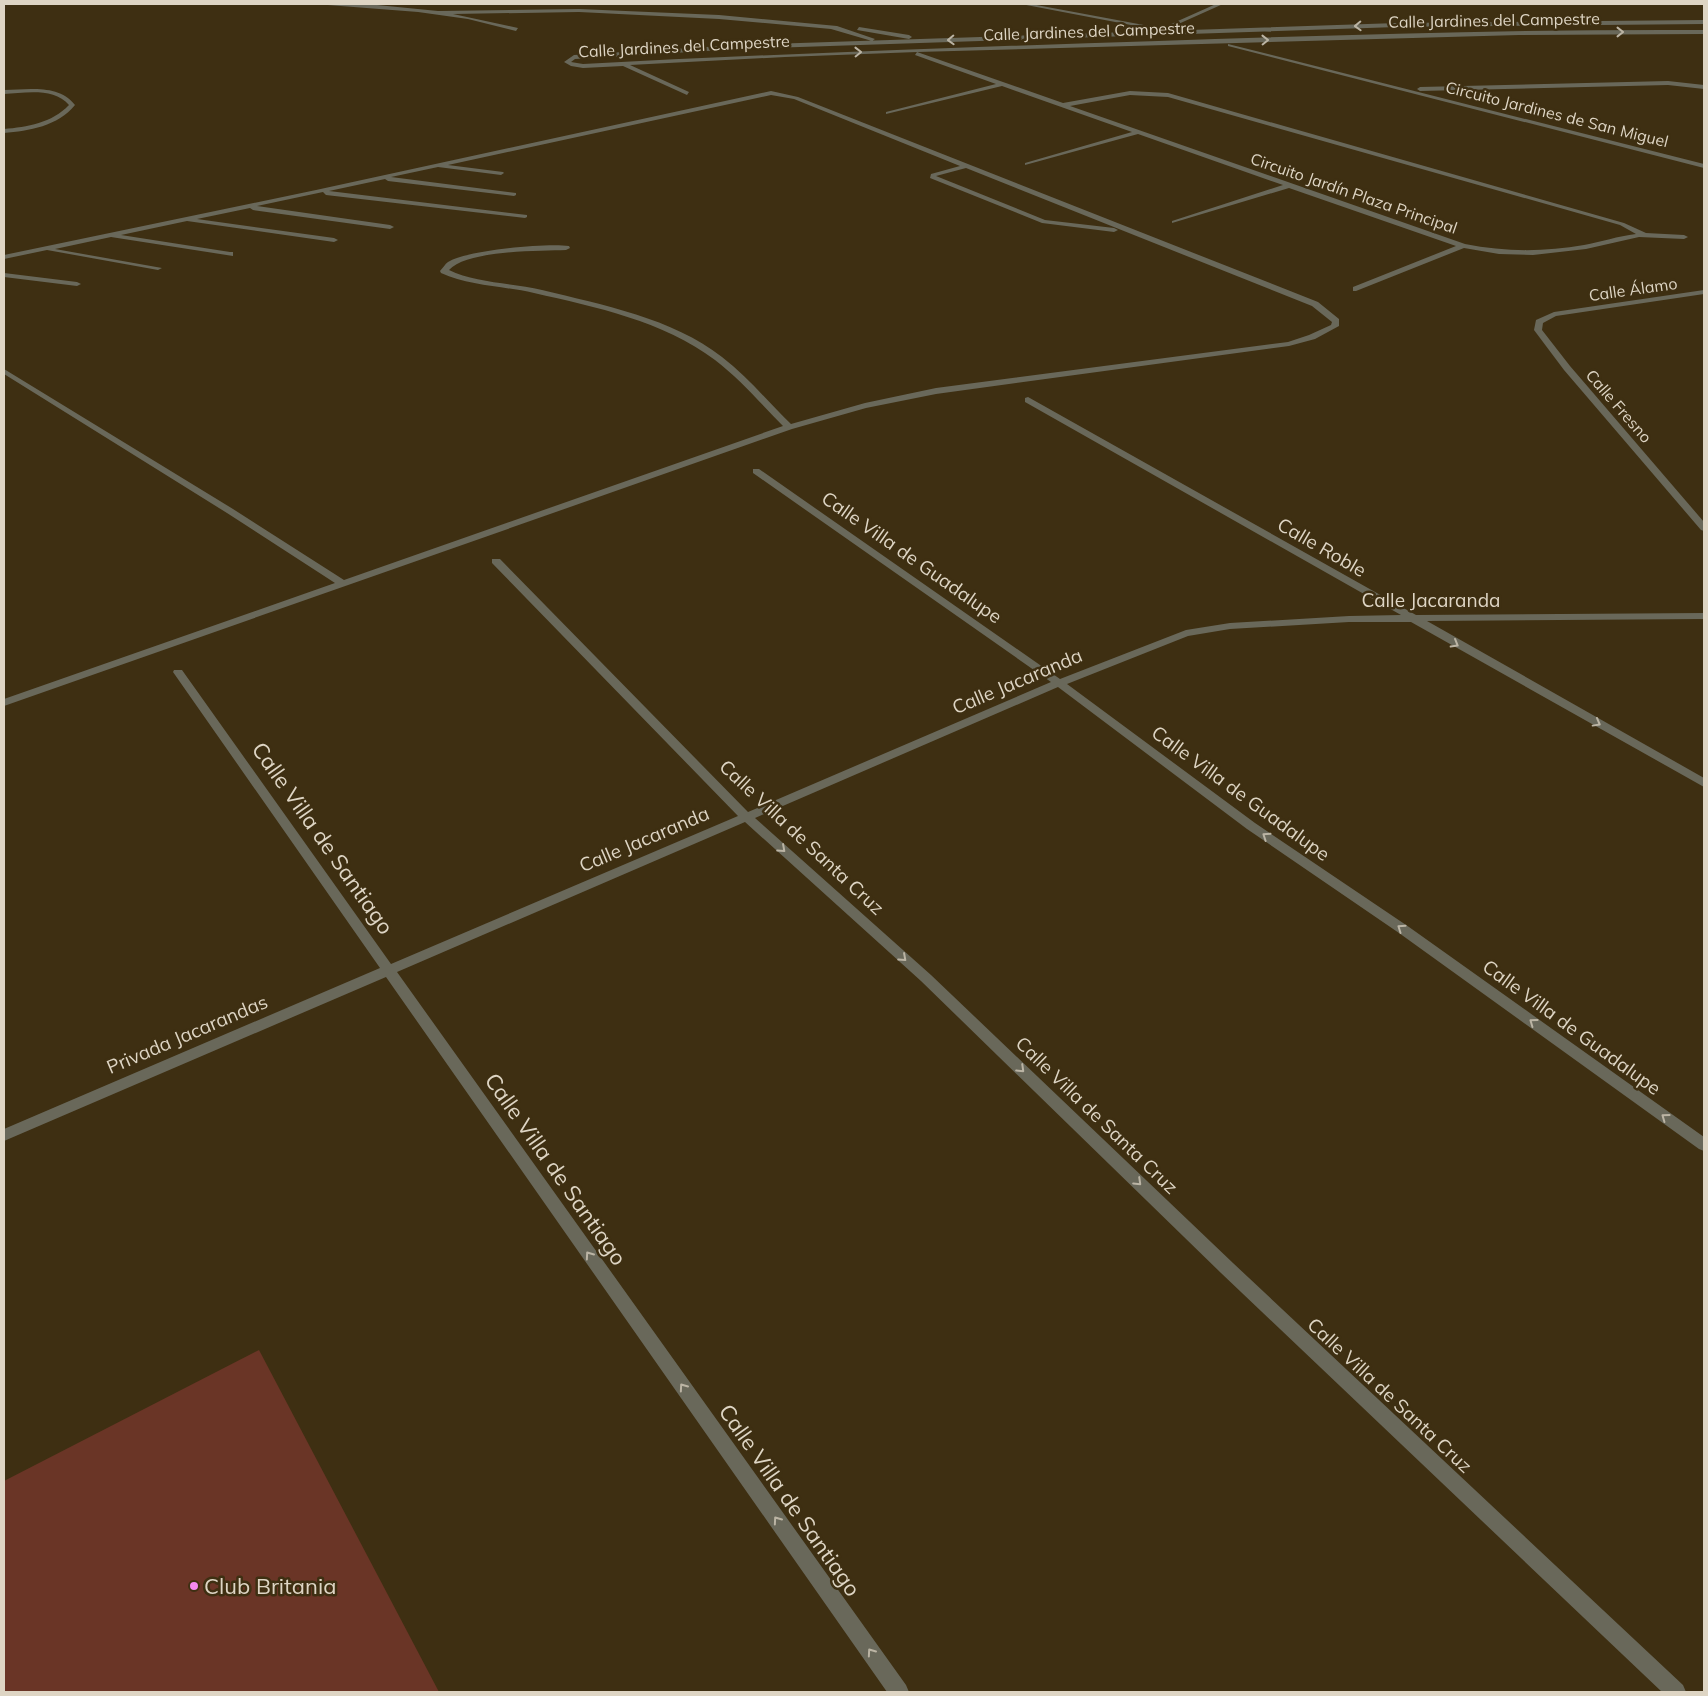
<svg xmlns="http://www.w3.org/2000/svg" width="1708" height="1696" font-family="Mulish,sans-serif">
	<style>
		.green { fill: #6a3526 }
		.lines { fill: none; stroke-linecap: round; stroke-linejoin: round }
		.minor { fill: #69685a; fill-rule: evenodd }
		.oneway { stroke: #bbb4a4 }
		.poi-dot { fill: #f489ef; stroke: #3e2f12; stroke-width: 2 }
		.labels { text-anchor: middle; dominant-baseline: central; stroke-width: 5; stroke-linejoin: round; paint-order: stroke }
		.far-street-label { font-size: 16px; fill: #ded5c4; stroke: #3e2f12 }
		.street-label { font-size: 19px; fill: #ded5c4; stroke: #3e2f12 }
		.near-street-label { font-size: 22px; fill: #ded5c4; stroke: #3e2f12 }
		.near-poi-label { font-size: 22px; fill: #ded5c4; stroke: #3e2f12; text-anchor: start }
	</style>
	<rect width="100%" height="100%" fill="#3e2f12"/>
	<!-- green -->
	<path class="green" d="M259,1350l180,342h-435v-211z"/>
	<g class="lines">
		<!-- minor -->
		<path class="minor" d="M315,4h52l71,7 141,-2 140,6 118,11 38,13 -3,2 -41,-12 -112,-10 -140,-7 -126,2 65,14 -2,3 -48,-12 -50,-7z
			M1021,4h10l129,24 -3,2z
			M1216,4h7l-58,26 -5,-1z
			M1704,20v4l-307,3 -658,22 -164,10 -4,3 12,2c191,-10 383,-17 575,-23 182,-6 364,-12 546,-11v4l-185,1 -602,17 146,51 67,-12 38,2 456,130 22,10 38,2 4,2 -4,2 -45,-2 -53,12 -53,6 -34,-1 -35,-6 -108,43h-3v-4l103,-41 -167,-58 -117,35v-2l111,-36 -145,-51 -113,31v-2l107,-31 -130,-46 -116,28v-2l110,-28 -81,-29 2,-3 -132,5 -155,8 59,27 -2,3 -64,-29 -40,2 -12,-2 -7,-4 10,-7 165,-10 658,-22zM1130,95l38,2 452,128 16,9c-18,2 -35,8 -52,11 -40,7 -79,7 -119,-1l-395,-138z
			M859,27l50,8 3,2 -3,2 -52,-9z
			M1228,44l476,120v4l-476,-122z
			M1668,81l36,4v4l-36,-4 -248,6 -3,-2 3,-2z
			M31,89c17,0 33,2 44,16 -17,21 -46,26 -71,28v-4c23,-2 48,-6 65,-24 -15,-18 -45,-12 -65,-11v-4z
			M771,91l27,6 520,205 21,17v7l-24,13 -26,7 -353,48 -70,14 -74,21 -788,277v-7l331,-116 -108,-70 -223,-139v-5l229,140 111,71 439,-154c-22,-22 -43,-47 -68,-66 -52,-39 -119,-53 -181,-67 -30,-7 -65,-7 -93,-20l-1,-2c3,-3 5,-7 8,-9 19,-12 97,-19 121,-16l1,2 -4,2c-27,1 -99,0 -117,20 26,13 64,13 93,20 61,15 130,28 180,67 26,20 46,45 69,67l74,-21 71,-15 352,-46 21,-7 22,-10 1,-3 -20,-16 -346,-138 -30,8 109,44 69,8 4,2 -4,2 -72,-9 -112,-45 1,-4 29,-8 -166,-67 -23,-4 -323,70 55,7 1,1 -3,2 -63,-8 -47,10 125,16v2l-2,1 -126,-15 -3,-2 -56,12 198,24v2l-2,1 -199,-23 -3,-3 -66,14 133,19 4,2 -4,2 -137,-19 -3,-2 -53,11 137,19 4,2 -4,2 -147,-21 -66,14 109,17h3v4l-122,-19 -56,12 107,19 -4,2 -111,-20 -43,9v-4l312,-65z
			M4,273l73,9 4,2 -4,2 -73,-9z
			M1704,290v4l-148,22 -13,7 -1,7 28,36 134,156v9l-3,-1 -137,-160 -30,-40 2,-10 18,-8z
			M1028,397l388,218 288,-2v6l-277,2 277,157v9l-293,-165h-62l-119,7 -42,7 -121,48 188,139 154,104 295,210v14l-5,-2 -300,-216 -152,-104 -189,-142 -303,131 176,157 302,288 450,422 3,7h-24l-441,-419 -300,-292 -176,-159 -348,150 509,713 3,7h-22l-501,-715 -382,164v-12l376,-161 -207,-296 1,-2h8l209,294 347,-148 -246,-253v-4h8l248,253 303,-130 -298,-209v-4h6l301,210 126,-49 44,-7 119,-7 52,-1 -376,-213v-4z"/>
	</g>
	<!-- one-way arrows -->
	<defs><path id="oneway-chevron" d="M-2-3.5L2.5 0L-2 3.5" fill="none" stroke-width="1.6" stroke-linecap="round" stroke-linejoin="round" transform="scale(1.25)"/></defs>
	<g class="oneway">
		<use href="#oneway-chevron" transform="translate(1358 26) rotate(178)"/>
		<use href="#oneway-chevron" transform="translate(1620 32)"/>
		<use href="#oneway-chevron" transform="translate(951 40) rotate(178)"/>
		<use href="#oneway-chevron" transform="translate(1265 40) rotate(-1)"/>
		<use href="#oneway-chevron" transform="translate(858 52) rotate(-1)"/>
		<use href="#oneway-chevron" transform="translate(1455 644) rotate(30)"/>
		<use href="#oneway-chevron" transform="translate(1597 723) rotate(29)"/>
		<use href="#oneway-chevron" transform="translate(1266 836) rotate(-146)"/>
		<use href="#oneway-chevron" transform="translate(782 849) rotate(42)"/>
		<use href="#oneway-chevron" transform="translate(1401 928) rotate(-145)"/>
		<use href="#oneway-chevron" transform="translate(903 958) rotate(42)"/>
		<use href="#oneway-chevron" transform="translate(1533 1022) rotate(-144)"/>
		<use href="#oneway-chevron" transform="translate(1021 1069) rotate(44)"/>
		<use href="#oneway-chevron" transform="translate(1665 1117) rotate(-144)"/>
		<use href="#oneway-chevron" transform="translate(1138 1182) rotate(44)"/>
		<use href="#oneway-chevron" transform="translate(589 1255) rotate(-125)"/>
		<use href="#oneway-chevron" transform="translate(683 1387) rotate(-125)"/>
		<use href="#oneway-chevron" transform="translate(777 1520) rotate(-125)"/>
		<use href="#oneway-chevron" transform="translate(871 1652) rotate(-125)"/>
	</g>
	<!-- markers -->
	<circle class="poi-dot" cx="194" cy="1586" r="5"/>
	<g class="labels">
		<!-- far-street labels -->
		<g class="far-street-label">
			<text transform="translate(1494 20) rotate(-1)">Calle Jardines del Campestre</text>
			<text transform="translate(1089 31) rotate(-2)">Calle Jardines del Campestre</text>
			<text transform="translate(684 46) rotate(-3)">Calle Jardines del Campestre</text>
			<text transform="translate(1557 114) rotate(14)">Circuito Jardines de San Miguel</text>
			<text transform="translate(1354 193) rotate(19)">Circuito Jardín Plaza Principal</text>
			<text transform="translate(1633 289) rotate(-8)">Calle Álamo</text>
			<text transform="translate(1619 406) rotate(49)">Calle Fresno</text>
		</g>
		<!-- street labels -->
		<g class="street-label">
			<text transform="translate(1322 547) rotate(30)">Calle Roble</text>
			<text transform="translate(912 557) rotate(35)">Calle Villa de Guadalupe</text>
			<text x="1431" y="600">Calle Jacaranda</text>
			<text transform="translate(1017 681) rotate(-23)">Calle Jacaranda</text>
			<text transform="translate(1241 793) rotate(36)">Calle Villa de Guadalupe</text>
			<text transform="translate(802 837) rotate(43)">Calle Villa de Santa Cruz</text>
			<text transform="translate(644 839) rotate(-23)">Calle Jacaranda</text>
			<text transform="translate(1572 1027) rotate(36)">Calle Villa de Guadalupe</text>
			<text transform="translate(187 1034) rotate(-23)">Privada Jacarandas</text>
			<text transform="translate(1097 1115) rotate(44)">Calle Villa de Santa Cruz</text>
			<text transform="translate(1390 1395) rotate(43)">Calle Villa de Santa Cruz</text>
		</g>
		<!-- near-street labels -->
		<g class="near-street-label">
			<text transform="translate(323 838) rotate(55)">Calle Villa de Santiago</text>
			<text transform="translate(556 1169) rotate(55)">Calle Villa de Santiago</text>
			<text transform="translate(790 1500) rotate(55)">Calle Villa de Santiago</text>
		</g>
		<!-- near-poi labels -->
		<g class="near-poi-label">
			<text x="204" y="1586">Club Britania</text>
		</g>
	</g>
	<!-- border -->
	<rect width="1708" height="1696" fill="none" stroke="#ded5c4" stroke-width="10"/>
</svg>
